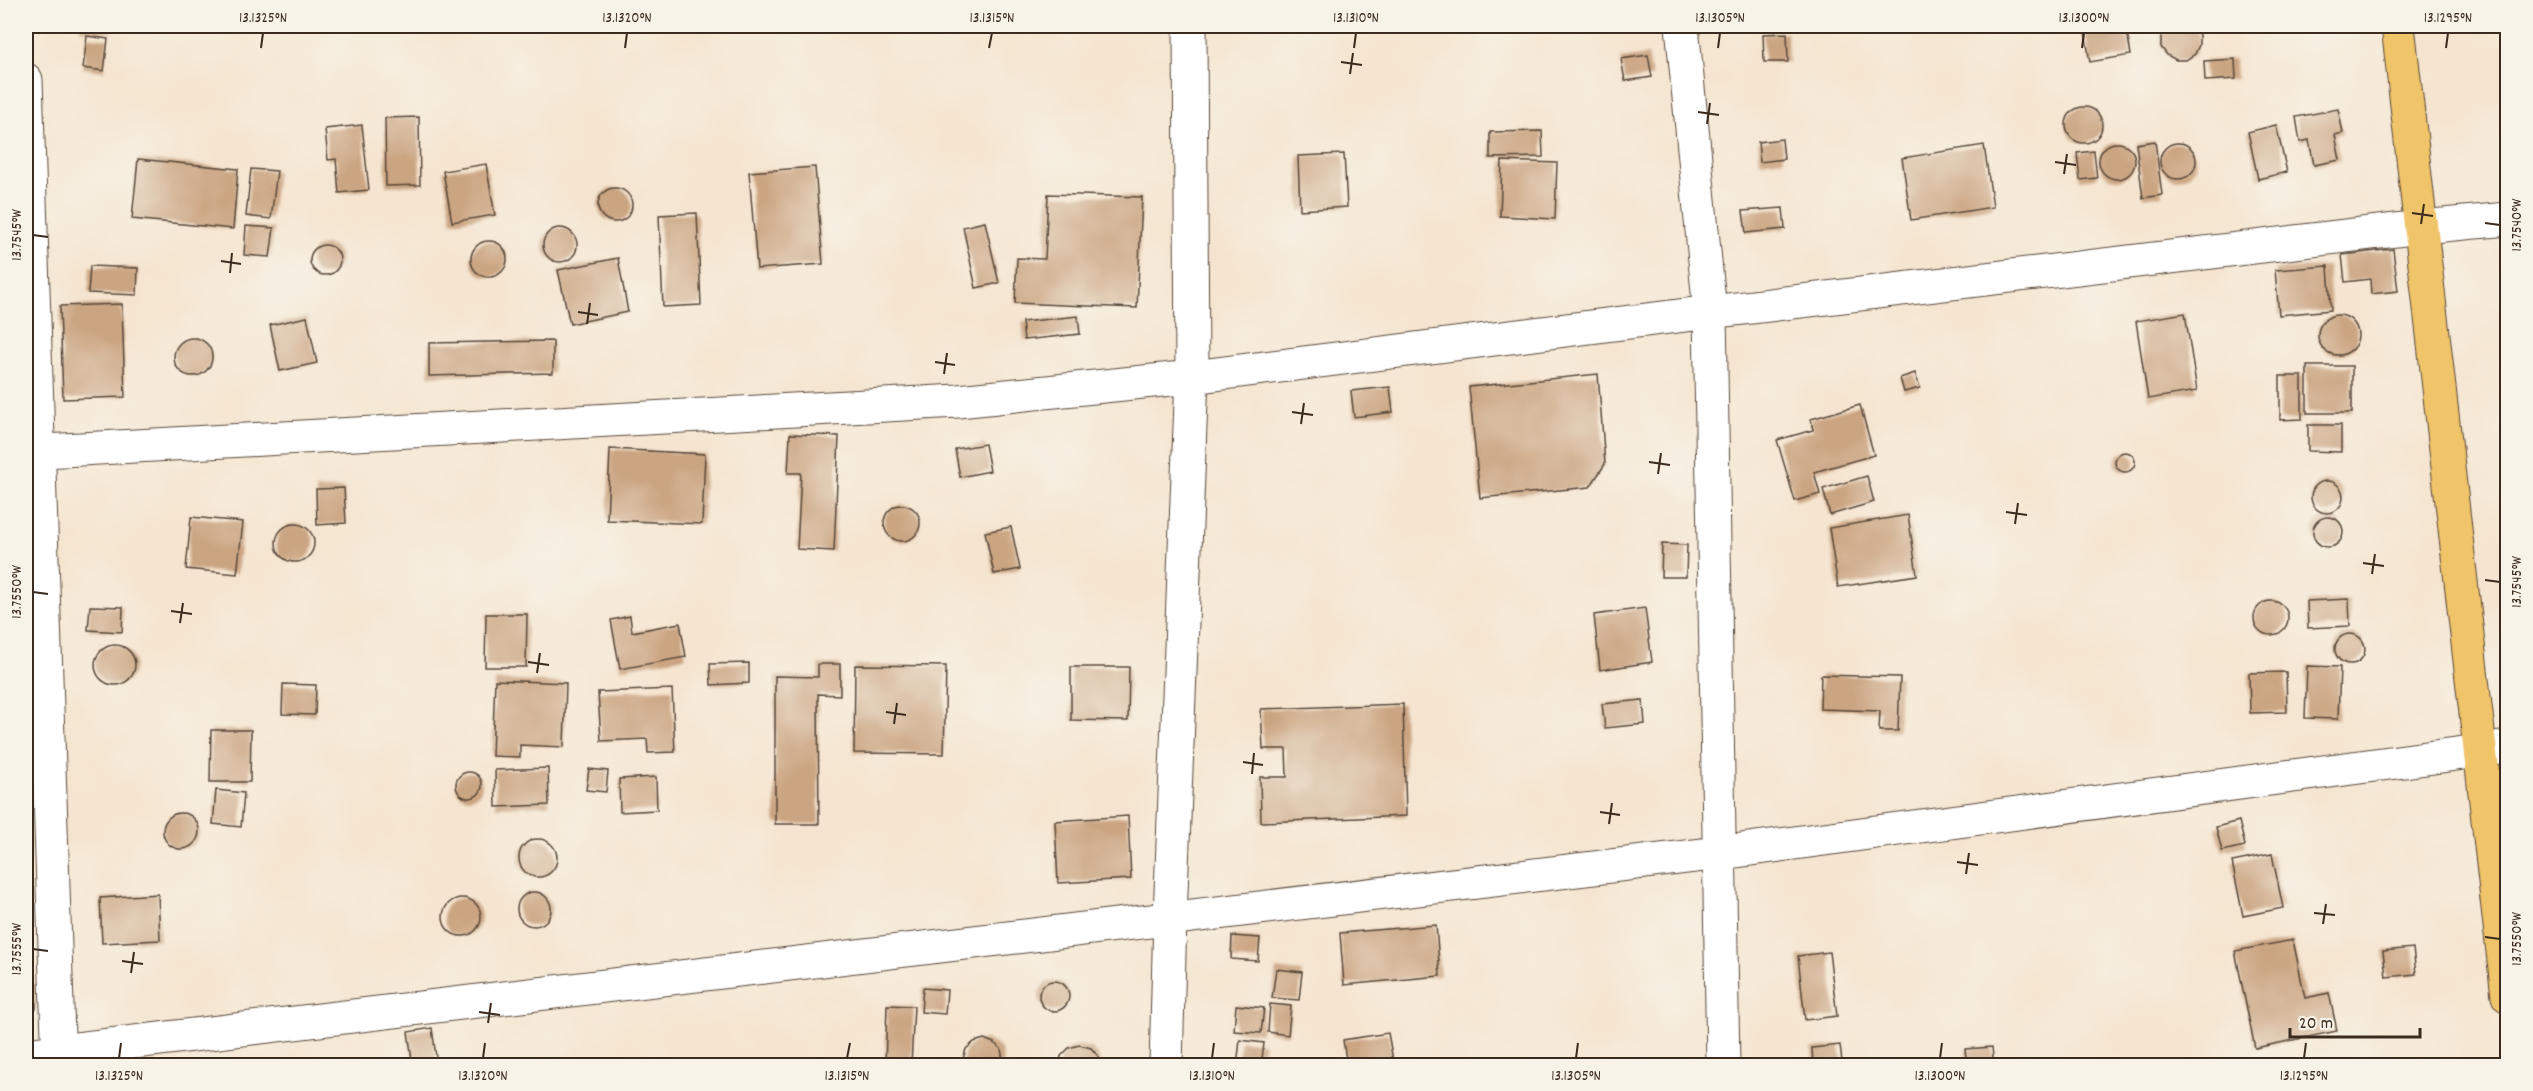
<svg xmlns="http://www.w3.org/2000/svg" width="2533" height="1091" font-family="Dekko,sans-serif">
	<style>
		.building { fill: #cba481 }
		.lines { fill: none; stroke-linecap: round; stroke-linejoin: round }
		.minor-casing { stroke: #574639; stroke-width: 35 }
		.major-casing { stroke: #574639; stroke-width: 35 }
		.minor { stroke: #fff; stroke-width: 33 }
		.major { stroke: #f0c469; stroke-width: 33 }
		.ticks { fill: none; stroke: #3b2a1e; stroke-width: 2 }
		.neatline { fill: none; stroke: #3b2a1e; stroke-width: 2 }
		.ticks-label { font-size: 15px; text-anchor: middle; fill: #3b2a1e }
	</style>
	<rect width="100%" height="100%" fill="#f7f3e8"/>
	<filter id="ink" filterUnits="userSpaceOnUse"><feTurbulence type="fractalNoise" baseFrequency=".0167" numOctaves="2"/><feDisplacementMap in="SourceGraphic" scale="12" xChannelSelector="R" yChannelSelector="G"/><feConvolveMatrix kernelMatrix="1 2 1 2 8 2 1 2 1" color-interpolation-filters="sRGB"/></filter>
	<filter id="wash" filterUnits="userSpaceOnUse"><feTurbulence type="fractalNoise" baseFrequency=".008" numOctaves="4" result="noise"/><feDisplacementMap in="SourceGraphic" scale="24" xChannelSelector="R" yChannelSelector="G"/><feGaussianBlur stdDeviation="1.35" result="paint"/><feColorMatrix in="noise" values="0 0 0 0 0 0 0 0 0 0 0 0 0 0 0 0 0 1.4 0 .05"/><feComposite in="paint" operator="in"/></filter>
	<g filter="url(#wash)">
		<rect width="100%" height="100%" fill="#f5e5d0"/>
		<g id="blocks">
			<!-- building -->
			<path class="building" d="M80,26h33v6l-33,-2z
				M2084,26h42l5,29 -41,7z
				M2168,26h26l5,9v10l-4,9 -9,6h-10l-9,-5 -6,-8v-11z
				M1787,33l1,29h-24l-1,-28z
				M87,36l21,3 -4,32 -21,-3z
				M1648,55l4,22 -27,4 -4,-22z
				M2235,59l1,20 -31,2 -1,-20z
				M2066 125a18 18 0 1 1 36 0a18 18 0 1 1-36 0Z
				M2338,109l5,24 -8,2 5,25 -26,5 -5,-25 -9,2 -4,-25z
				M419,117l1,68 -34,1 -1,-68z
				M362,125l7,65 -30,3 -3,-34 -8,1 -3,-31z
				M2276,125l11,47 -29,7 -10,-47z
				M1542,131l1,26 -53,1v-26z
				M1782,139l2,20 -24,3 -2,-20z
				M2155,141l7,54 -19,3 -7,-54z
				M2160 161a18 18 0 1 1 36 0a18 18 0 1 1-36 0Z
				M2099 161a18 18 0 1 1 36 0a18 18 0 1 1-36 0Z
				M1984,145l9,62 -82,13 -9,-62z
				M2094,151l3,27 -17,2 -3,-27z
				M1344,154l3,53 -47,3 -2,-54z
				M138,159l100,10 -5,60 -101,-10z
				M1502,161l55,2 -2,56 -55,-3z
				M486,164l9,51 -43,7 -9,-51z
				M815,167l8,97 -66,5 -8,-97z
				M251,169l26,2 -6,48 -25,-3z
				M598 205a17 17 0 1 1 34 0a17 17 0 1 1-34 0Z
				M1048,194l94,3 -5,111 -122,-5 2,-45 28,1z
				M1783,208l2,21 -39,4 -3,-22z
				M697,213l4,92 -38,2 -4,-92z
				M985,222l14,61 -23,5 -13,-61z
				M246,226l28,2 -4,29 -26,-2z
				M543 245a17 17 0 1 1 34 0a17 17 0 1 1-34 0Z
				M471 259a18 18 0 1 1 36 0a18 18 0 1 1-36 0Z
				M310 260a15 15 0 1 1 30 0a15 15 0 1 1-30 0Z
				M2393,249l5,42 -27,3 -1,-15 -25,3 -3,-27z
				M618,258l10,54 -58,12 -12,-54z
				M90,266l48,2 -1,27 -49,-2z
				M2328,266l3,44 -52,5 -4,-45z
				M122,304l3,93 -62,2 -3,-93z
				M2185,313l12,78 -49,8 -12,-78z
				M2318 335a20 20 0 1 1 40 0a20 20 0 1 1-40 0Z
				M1078,316l2,18 -56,6 -2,-18z
				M307,317l10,46 -37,8 -10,-46z
				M174 357a19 19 0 1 1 38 0a19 19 0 1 1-38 0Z
				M553,341v32l-124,3v-33z
				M2307,366h45v47h-45z
				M1915,373l5,15 -16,4 -4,-14z
				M1598,374l7,90 -15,23 -110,11 -11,-111z
				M2280,376h22v43l-22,1z
				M1390,387l3,25 -39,5 -3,-26z
				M1860,405l14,50 -60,17 6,22 -25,7 -18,-61 36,-10 -2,-11z
				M2308,425h33v27l-33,-1z
				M790,434l49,2 -5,115 -37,-2 4,-76h-13z
				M985,444l5,27 -30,6 -5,-28z
				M610,449l95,5 -3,70 -95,-4z
				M2115 462a10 10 0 1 1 20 0a10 10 0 1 1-20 0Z
				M1867,476l7,26 -44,13 -7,-26z
				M2311 497a16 16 0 1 1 32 0a16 16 0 1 1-32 0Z
				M344,488l2,35 -29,2 -1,-36z
				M884 523a18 18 0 1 1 36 0a18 18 0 1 1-36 0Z
				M1908,515l9,60 -79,12 -9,-59z
				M191,517l52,5 -6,52 -51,-5z
				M2313 532a15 15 0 1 1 30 0a15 15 0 1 1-30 0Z
				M276 543a19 19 0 1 1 38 0a19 19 0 1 1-38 0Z
				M1011,527l9,42 -26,5 -9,-42z
				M1662,544l25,1 -1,32h-25z
				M2349,599l1,27 -42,2 -1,-27z
				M2254 618a17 17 0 1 1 34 0a17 17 0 1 1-34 0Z
				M90,606l33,1 -1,25 -34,-2z
				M1645,608l7,54 -52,8 -6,-55z
				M486,614h41l-1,53h-41z
				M630,616l2,16 48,-9 6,34 -66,12 -9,-49z
				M2335 649a15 15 0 1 1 30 0a15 15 0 1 1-30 0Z
				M95 665a20 20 0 1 1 40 0a20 20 0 1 1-40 0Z
				M749,663v20l-38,2 -1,-21z
				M818,664h22v31l-22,-1 1,130h-44v-148l43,1z
				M855,665l91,1 -2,88 -90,-1z
				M2307,666l33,1 -2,52 -33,-1z
				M1071,667h58l-1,54 -57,-1z
				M2286,672l1,40 -37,1 -1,-40z
				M1821,675l79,2 -2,54h-19l1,-20 -60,-2z
				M495,680l71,3 -2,64 -44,-2v12l-28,-1z
				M283,684l33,1 -1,30 -33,-1z
				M672,689l3,63 -27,1 -1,-14 -46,2 -3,-49z
				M1643,700l2,24 -40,4 -3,-24z
				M1403,704l3,112 -145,6 -1,-45h27l-1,-28h-23l-2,-40z
				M211,730h40l-1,52h-40z
				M548,768l1,37 -53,2 -1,-37z
				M589,769l19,2 -2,21 -20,-2z
				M456 785a13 13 0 1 1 26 0a13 13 0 1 1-26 0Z
				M656,777l1,33 -37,2 -1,-33z
				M216,790l28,3 -3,34 -28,-3z
				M163 831a18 18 0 1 1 36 0a18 18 0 1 1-36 0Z
				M1128,816l3,63 -73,4 -3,-62z
				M2239,821l6,25 -23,5 -6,-24z
				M519 858a19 19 0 1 1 38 0a19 19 0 1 1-38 0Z
				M2272,854l11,54 -40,8 -11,-54z
				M517 909a17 17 0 1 1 34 0a17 17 0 1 1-34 0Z
				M158,894l2,46 -58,3 -2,-45z
				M443 917a19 19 0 1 1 38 0a19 19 0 1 1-38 0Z
				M1436,925l4,51 -96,9 -4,-52z
				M1232,936l28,2 -2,23 -27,-2z
				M2293,940l12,58 24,-5 8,38 -82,17 -20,-97z
				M2413,948l3,26 -30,3 -3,-26z
				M1829,952l8,64 -32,4 -7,-64z
				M1276,969l26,3 -3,28 -27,-2z
				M1039 996a15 15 0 1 1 30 0a15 15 0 1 1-30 0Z
				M26,984h9l1,25h-10z
				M923,988l24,2 -2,24 -24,-2z
				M1270,1004l21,2 -3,29 -20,-3z
				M887,1005l27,1 -3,60h-26z
				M1236,1005l28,3 -3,25 -27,-2z
				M432,1028l5,36 -24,2 -5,-34z
				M1388,1033l5,27 -46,6 -4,-26z
				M984,1039l10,4 7,6 2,11 -2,6h-36l-2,-7 3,-10 8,-7z
				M1240,1040l24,3 -3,23h-24z
				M1079,1045l12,3 7,8 3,10h-42l2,-10 8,-8z
				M1840,1045l2,17 -29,4 -1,-18z
				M1992,1047l2,19h-27l-2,-17z"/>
		</g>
	</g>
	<g filter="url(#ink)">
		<use href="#blocks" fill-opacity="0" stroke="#574639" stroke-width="1.5"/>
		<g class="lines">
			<defs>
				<path id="minor" d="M1682,26l28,286 13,754
					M26,80l33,986
					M26,452l932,-51 234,-24 518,-65 711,-85 87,-8
					M26,1055l1694,-202 788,-106
					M1166,1066l4,-149 22,-540 -2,-351"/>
				<path id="major" d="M2398,26l110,970"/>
			</defs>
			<!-- minor casing -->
			<use href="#minor" class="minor-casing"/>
			<!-- major casing -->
			<use href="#major" class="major-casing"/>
			<!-- minor -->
			<use href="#minor" class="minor"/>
			<!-- major -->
			<use href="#major" class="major"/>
		</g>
	</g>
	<!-- ticks -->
	<path class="ticks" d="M261,48l2,-15M625,48l2,-15M989,48l3,-15M1354,48l2,-15M1718,48l2,-15M2082,48l2,-15M2446,48l2,-15M1341,62l21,3M1350,74l3,-21M1698,112l21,3M1707,124l3,-21M2055,162l21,3M2064,174l3,-20M2412,213l21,3M2485,223l15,2M2421,224l3,-20M33,235l15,2M221,261l20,3M230,273l2,-20M578,312l20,3M587,324l3,-21M935,362l20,3M944,374l3,-21M1292,412l21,3M1301,424l3,-21M1649,462l21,3M1658,474l3,-21M2006,512l21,3M2015,524l3,-21M2363,563l21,3M2372,574l3,-20M2485,580l15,2M33,592l15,2M171,611l21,3M180,623l3,-20M528,662l21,3M537,673l3,-20M886,712l20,3M894,724l3,-21M1243,762l20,3M1252,774l2,-21M1600,812l20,3M1609,824l3,-21M1957,862l21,3M1966,874l3,-21M2314,913l21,2M2323,924l3,-20M2485,937l15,2M33,949l15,2M122,961l21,3M131,973l3,-21M479,1012l21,3M488,1023l3,-20M119,1058l2,-15M483,1058l2,-15M847,1058l3,-15M1212,1058l2,-15M1576,1058l2,-15M1940,1058l2,-15M2304,1058l2,-15"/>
	<!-- margin -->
	<rect width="2533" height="1091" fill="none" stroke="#f7f3e8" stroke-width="66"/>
	<!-- scale -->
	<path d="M2290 1028v9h130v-9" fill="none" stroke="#3b2a1e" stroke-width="3"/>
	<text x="2299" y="1028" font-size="18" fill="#3b2a1e" stroke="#f7f3e8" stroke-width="4.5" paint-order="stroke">20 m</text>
	<rect x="33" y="33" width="2467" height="1025" class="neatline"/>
	<g class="ticks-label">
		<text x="263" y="22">13.1325°N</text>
		<text x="627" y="22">13.1320°N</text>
		<text x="992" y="22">13.1315°N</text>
		<text x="1356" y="22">13.1310°N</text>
		<text x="1720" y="22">13.1305°N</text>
		<text x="2084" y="22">13.1300°N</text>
		<text x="2448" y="22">13.1295°N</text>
		<text transform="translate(2516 225) rotate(-90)" y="5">13.7540°W</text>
		<text transform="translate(16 235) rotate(-90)" y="5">13.7545°W</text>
		<text transform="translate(2516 582) rotate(-90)" y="5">13.7545°W</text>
		<text transform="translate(16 592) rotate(-90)" y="5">13.7550°W</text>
		<text transform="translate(2516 939) rotate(-90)" y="5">13.7550°W</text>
		<text transform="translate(16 949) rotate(-90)" y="5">13.7555°W</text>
		<text x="119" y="1080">13.1325°N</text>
		<text x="483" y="1080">13.1320°N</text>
		<text x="847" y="1080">13.1315°N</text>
		<text x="1212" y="1080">13.1310°N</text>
		<text x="1576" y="1080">13.1305°N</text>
		<text x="1940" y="1080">13.1300°N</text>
		<text x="2304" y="1080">13.1295°N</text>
	</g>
</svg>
